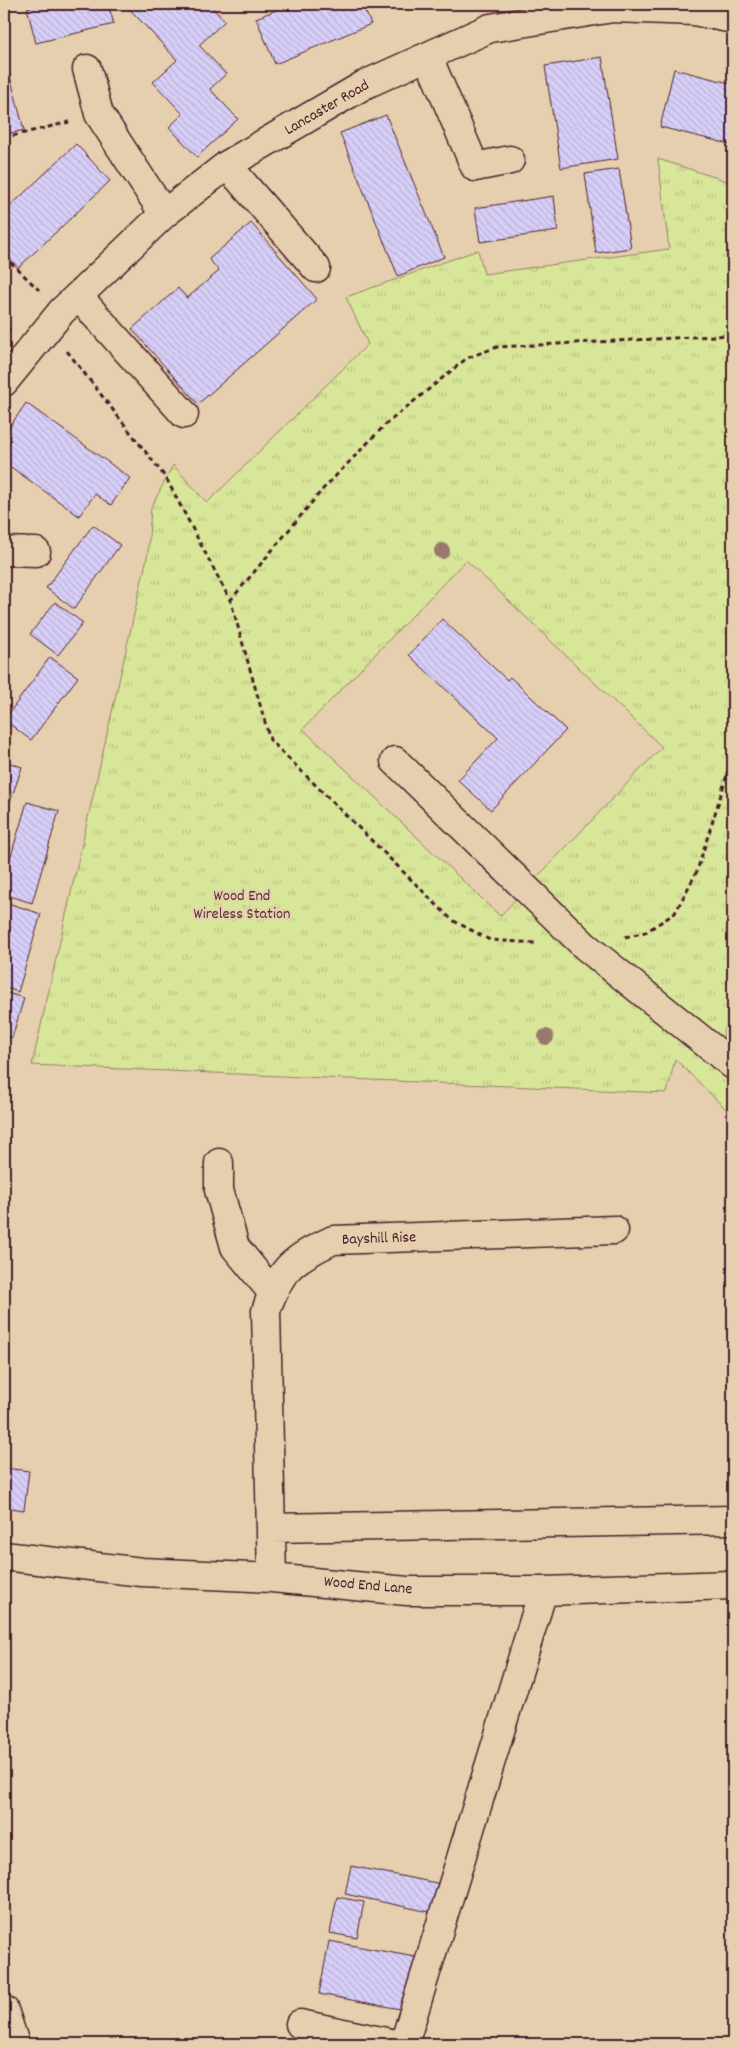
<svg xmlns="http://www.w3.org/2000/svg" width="737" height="2048" font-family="Dekko,sans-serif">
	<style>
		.grass { fill: url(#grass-tufts); stroke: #918262; fill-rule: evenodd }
		.building { fill: url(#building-back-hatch); stroke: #4a1f2b }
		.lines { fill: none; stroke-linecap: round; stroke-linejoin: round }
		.minor-casing { stroke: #4a1f2b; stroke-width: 31 }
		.path { stroke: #4a1f2b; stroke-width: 3; stroke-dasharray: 5 4; stroke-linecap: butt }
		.minor { stroke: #e6cfaf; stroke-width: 28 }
		.tree { fill: #98796c }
		.labels { text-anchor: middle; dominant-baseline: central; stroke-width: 4; stroke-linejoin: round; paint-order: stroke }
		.street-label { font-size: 16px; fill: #4a1f2b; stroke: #e6cfaf }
		.park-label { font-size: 16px; fill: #583336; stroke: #e6cfaf }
	</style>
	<defs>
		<pattern id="grass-tufts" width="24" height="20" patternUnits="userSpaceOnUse" patternTransform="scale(1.25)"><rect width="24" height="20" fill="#d8e699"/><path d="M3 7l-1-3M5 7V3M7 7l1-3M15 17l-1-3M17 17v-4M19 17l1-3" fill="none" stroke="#bbc584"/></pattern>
		<pattern id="building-back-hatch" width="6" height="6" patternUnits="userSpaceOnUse" patternTransform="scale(1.25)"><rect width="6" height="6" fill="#d7cff7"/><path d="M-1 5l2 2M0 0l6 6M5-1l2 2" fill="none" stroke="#bab1d4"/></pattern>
	</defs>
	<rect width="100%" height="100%" fill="#e6cfaf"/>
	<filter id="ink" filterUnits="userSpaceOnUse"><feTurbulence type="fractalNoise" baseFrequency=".02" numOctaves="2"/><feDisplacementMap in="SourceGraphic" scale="10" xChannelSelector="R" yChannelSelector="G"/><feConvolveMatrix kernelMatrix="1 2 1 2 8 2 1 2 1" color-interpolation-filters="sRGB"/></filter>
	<g filter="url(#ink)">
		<!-- grass -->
		<path class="grass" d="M658,159l75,24v815l-12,46 12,9v63l-58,-57 -8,34 -635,-28 116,-512 3,-45 22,-43 34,38 161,-159 -22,-47 132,-47 6,24 185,-25zM466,560l196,187 -162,169 -197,-187z"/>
		<!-- building -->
		<path class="building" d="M44,4h64l6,20 -78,19 -9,-35z
			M125,4h84l16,17 -26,24 27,29 -16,15 28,30 -41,38 -28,-30 14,-13 -30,-32 24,-22z
			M291,4h71l9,20 -96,40 -19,-46z
			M516,4h30l-30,3z
			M4,53l20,77 -20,5z
			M602,57l16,102 -57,9 -16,-102z
			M674,69l59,15v61l-73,-18z
			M386,115l58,142 -46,19 -58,-143z
			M76,144l34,37 -92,87 -14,-16v-40z
			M619,169l12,79 -35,5 -11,-79z
			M554,196l4,35 -78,11 -5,-34z
			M251,223l66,76 -119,105 -66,-75 46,-41 9,10 32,-27 -10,-12z
			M4,324l6,5 -6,9z
			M26,403l104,75 -19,27 -16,-11 -16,22 -75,-54v-27z
			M93,525l27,20 -46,64 -28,-21z
			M55,602l28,21 -25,32 -28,-21z
			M442,619l65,61 3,-3 56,53 -75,80 -33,-30 40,-42 -89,-83z
			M50,657l28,20 -47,63 -27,-20z
			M4,761l18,6 -16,47h-2z
			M27,802l32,9 -27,92 -28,-9v-15z
			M8,903l33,11 -23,78 -14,-5v-70z
			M4,992l20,6 -12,40 -8,-3z
			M4,1468l25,3 -5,39 -20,-3z
			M351,1866l90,18 -7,29 -89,-19z
			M337,1897l27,5 -7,36 -27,-5z
			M329,1941l91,17 -9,53 -92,-17z"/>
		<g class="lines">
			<defs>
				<path id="minor" d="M428,57l47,110 35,-7
					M87,69l12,45 65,100
					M227,165l89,103
					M78,296l106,118
					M4,382l58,-71 102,-97 63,-49 137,-80 126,-57 123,-20 81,3 39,8
					M4,551l32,1
					M395,761l190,185 148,119
					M219,1163v27l16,57 37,45
					M271,1528l462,-8
					M4,1556l138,16 130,6 135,13h136l190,-6
					M272,1578l-6,-267c14,-43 27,-52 67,-71l281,-10
					M4,2010l11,34
					M300,2024l95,20
					M404,2044l139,-453"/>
			</defs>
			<!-- minor casing -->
			<use href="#minor" class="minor-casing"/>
			<!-- path -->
			<path class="path" d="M4,138l65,-16
				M4,256l35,34
				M67,351l99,127 65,124 39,138 182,180 38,20 45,3
				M230,601l93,-112 63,-65 81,-66 30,-11 236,-12
				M625,937l21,-5 29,-19 22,-42 36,-115"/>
			<!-- minor -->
			<use href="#minor" class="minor"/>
		</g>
		<!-- trees -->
		<g class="tree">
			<circle cx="442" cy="551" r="8"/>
			<circle cx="546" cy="1037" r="8"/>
		</g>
	</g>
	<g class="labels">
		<!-- street labels -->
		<g class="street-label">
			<text transform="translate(327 108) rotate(-30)">Lancaster Road</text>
			<text transform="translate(379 1239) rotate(-2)">Bayshill Rise</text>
			<text transform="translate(368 1586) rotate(5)">Wood End Lane</text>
		</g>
		<!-- park labels -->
		<g class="park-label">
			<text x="242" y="896">Wood End<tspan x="242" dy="18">Wireless Station</tspan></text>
		</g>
	</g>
	<!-- margin -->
	<rect width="737" height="2048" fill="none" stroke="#e6cfaf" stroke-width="20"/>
	<rect x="10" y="10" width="717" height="2028" fill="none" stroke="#4a1f2b" stroke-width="2" filter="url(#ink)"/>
</svg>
